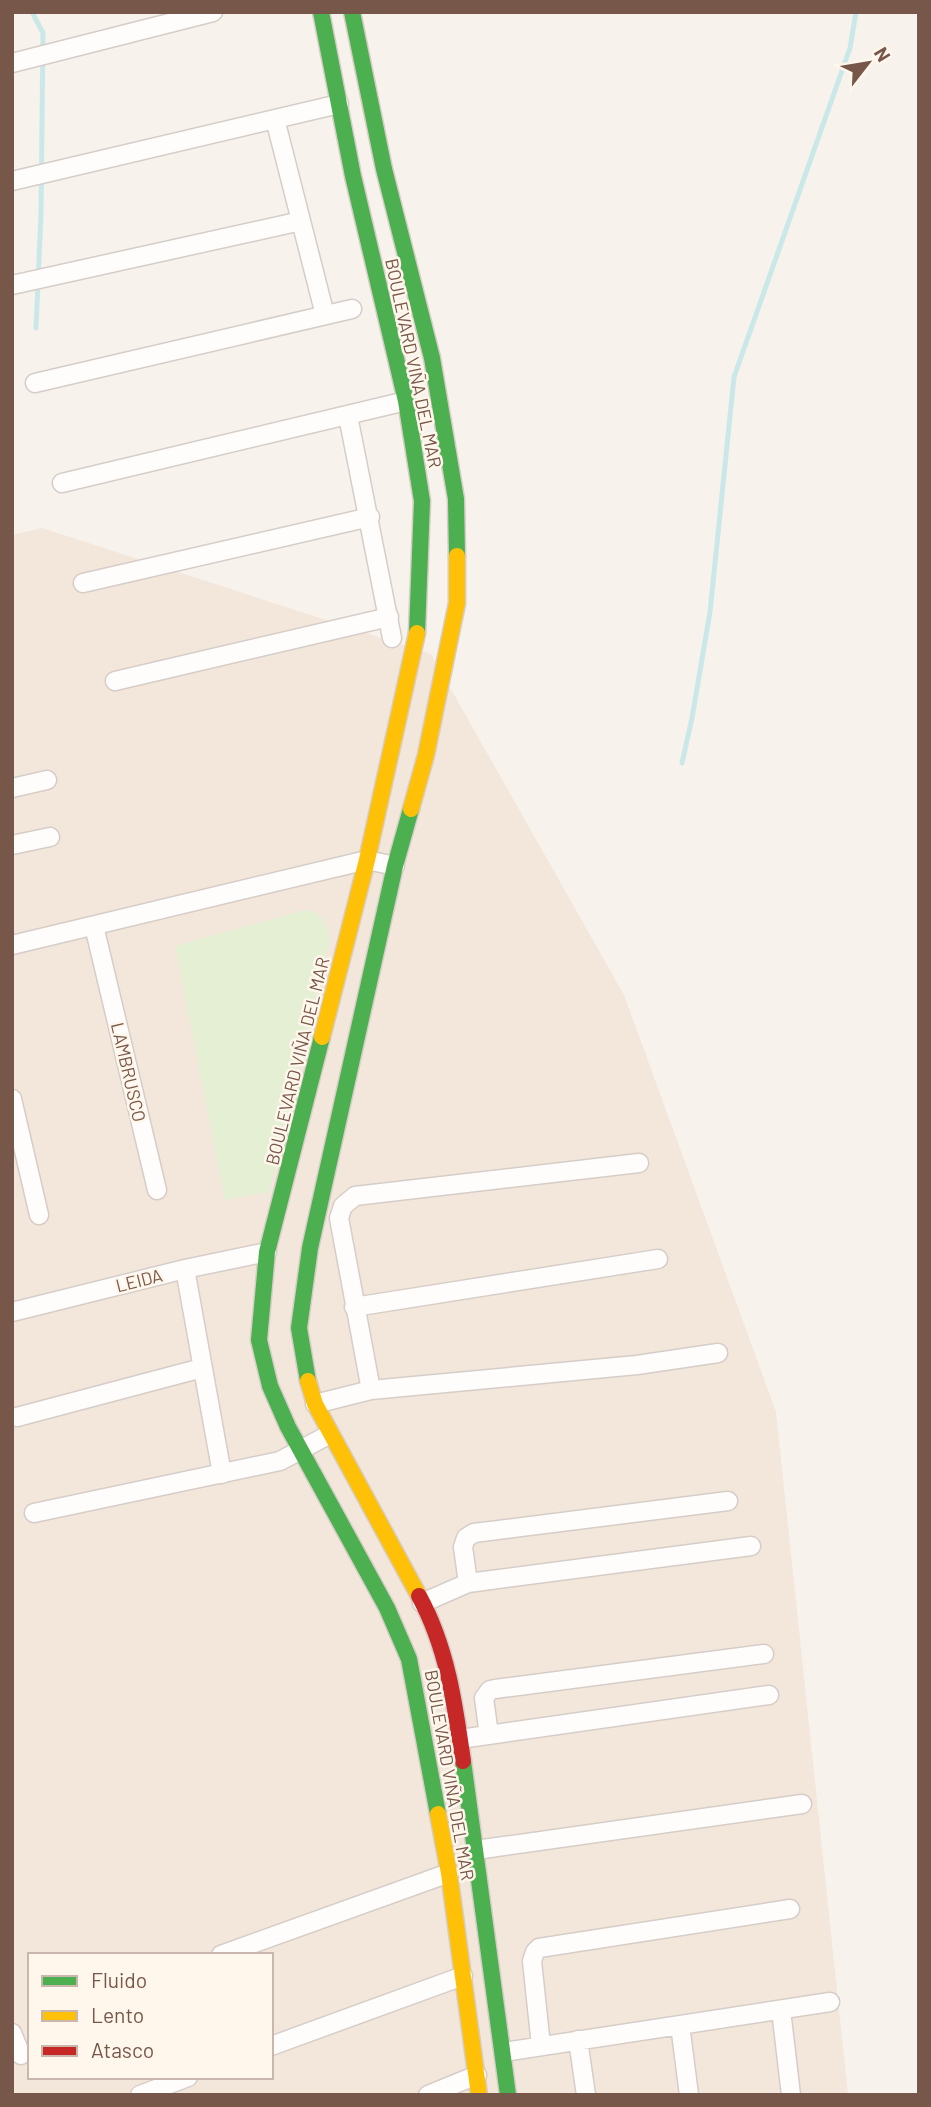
<svg xmlns="http://www.w3.org/2000/svg" width="931" height="2107" font-family="Barlow,sans-serif">
	<style>
		.residential { fill: #f3e7db; fill-rule: evenodd }
		.green { fill: #e4efd4 }
		.lines { fill: none; stroke-linecap: round; stroke-linejoin: round }
		.stream { stroke: #cbe8e9; stroke-width: 5 }
		.street-casing { stroke: #d6cdc8; stroke-width: 21 }
		.fast-casing { stroke: #d7cdc7; stroke-width: 19 }
		.slow-casing { stroke: #d7cdc7; stroke-width: 19 }
		.jam-casing { stroke: #d7cdc7; stroke-width: 19 }
		.street { stroke: #fefdfc; stroke-width: 18 }
		.fast { stroke: #4caf50; stroke-width: 16 }
		.slow { stroke: #ffc107; stroke-width: 16 }
		.jam { stroke: #c62828; stroke-width: 16 }
		.labels { text-anchor: middle; dominant-baseline: central; stroke-width: 5; stroke-linejoin: round; paint-order: stroke }
		.street-label { font-size: 18px; fill: #775749; stroke: #fff7ec }
	</style>
	<rect width="100%" height="100%" fill="#f7f2eb"/>
	<!-- residential -->
	<path class="residential" d="M42,528l389,126 193,341 152,417 72,683h-836v-1560zM30,1955h241v122h-241z"/>
	<!-- green -->
	<path class="green" d="M305,910c15,0 24,15 25,29l-61,253 -44,8 -50,-254z"/>
	<g class="lines">
		<!-- stream -->
		<path class="stream" d="M32,12l11,21 -2,181 -5,114
			M682,763l10,-45 18,-106 24,-235 116,-329 6,-36"/>
		<defs>
			<path id="street" d="M12,63l201,-51
				M275,119l50,196
				M12,181l327,-77
				M12,285l289,-64
				M35,383l317,-74
				M348,416l44,222
				M62,483l344,-82
				M83,583l287,-66
				M115,681l274,-64
				M12,788l35,-8
				M12,845l38,-8
				M94,926l63,264
				M12,945l355,-85 28,6
				M12,1099l27,116
				M185,1269l37,205
				M354,1307l304,-48
				M12,1312l173,-43 82,-17
				M371,1390l-32,-172 4,-12 12,-10 284,-33
				M315,1404l56,-14 266,-25 81,-12
				M17,1417l185,-49
				M34,1513l246,-52 50,-27
				M468,1583l-5,-36 3,-9 8,-5 254,-32
				M422,1603l46,-20 283,-37
				M489,1735l-5,-37 6,-8 5,-1 269,-35
				M460,1739l309,-44
				M476,1850l326,-46
				M221,1955l228,-82
				M781,2010l10,85
				M680,2025l9,70
				M12,2033l9,22
				M578,2040l8,55
				M271,2046l192,-70
				M541,2046l-9,-85 3,-9 4,-4 251,-39
				M504,2052l326,-50
				M140,2095l48,-18
				M428,2095l49,-20"/>
			<path id="fast" d="M321,12l32,164 53,225 16,100 -5,132
				M352,12l32,157 48,189 24,141 1,57
				M322,1037l-55,215 -8,88 11,46 18,41 99,181 22,51 29,155
				M308,1381l-9,-53 11,-80 85,-382 16,-57
				M463,1761l45,334"/>
			<path id="slow" d="M411,809l15,-54 31,-152v-47
				M322,1037l45,-177 50,-227
				M308,1381l7,23 104,192
				M438,1814l11,59 30,222"/>
			<path id="jam" d="M419,1596c28,51 36,108 44,165"/>
		</defs>
		<!-- street casing -->
		<use href="#street" class="street-casing"/>
		<!-- fast casing -->
		<use href="#fast" class="fast-casing"/>
		<!-- slow casing -->
		<use href="#slow" class="slow-casing"/>
		<!-- jam casing -->
		<use href="#jam" class="jam-casing"/>
		<!-- street -->
		<use href="#street" class="street"/>
		<!-- fast -->
		<use href="#fast" class="fast"/>
		<!-- slow -->
		<use href="#slow" class="slow"/>
		<!-- jam -->
		<use href="#jam" class="jam"/>
	</g>
	<g class="labels">
		<!-- street labels -->
		<g class="street-label">
			<text transform="translate(414 363) rotate(78)">BOULEVARD VIÑA DEL MAR</text>
			<text transform="translate(297 1061) rotate(-76)">BOULEVARD VIÑA DEL MAR</text>
			<text transform="translate(129 1072) rotate(77)">LAMBRUSCO</text>
			<text transform="translate(139 1280) rotate(-14)">LEIDA</text>
			<text transform="translate(450 1775) rotate(80)">BOULEVARD VIÑA DEL MAR</text>
		</g>
	</g>
	<!-- border -->
	<rect width="931" height="2107" fill="none" stroke="#775749" stroke-width="28"/>
	<!-- legend -->
	<rect x="28" y="1953" width="245" height="126" fill="#fff7ec" stroke="#c9b7ab" stroke-width="2"/>
	<rect x="42" y="1976" width="35" height="10" fill="#4caf50" stroke="#c9b7ab" stroke-width="2"/>
	<text x="91" y="1988" font-size="21" fill="#775749">Fluido</text>
	<rect x="42" y="2011" width="35" height="10" fill="#ffc107" stroke="#c9b7ab" stroke-width="2"/>
	<text x="91" y="2023" font-size="21" fill="#775749">Lento</text>
	<rect x="42" y="2046" width="35" height="10" fill="#c62828" stroke="#c9b7ab" stroke-width="2"/>
	<text x="91" y="2058" font-size="21" fill="#775749">Atasco</text>
	<!-- north arrow -->
	<g transform="translate(868 63) rotate(59)" stroke="#fff7ec" stroke-width="5" paint-order="stroke">
	<path d="M0-5L12 26L0 18L-12 26Z" fill="#775749"/>
	<text y="-10" font-size="19" font-weight="bold" text-anchor="middle" fill="#775749">N</text>
	</g>
</svg>
